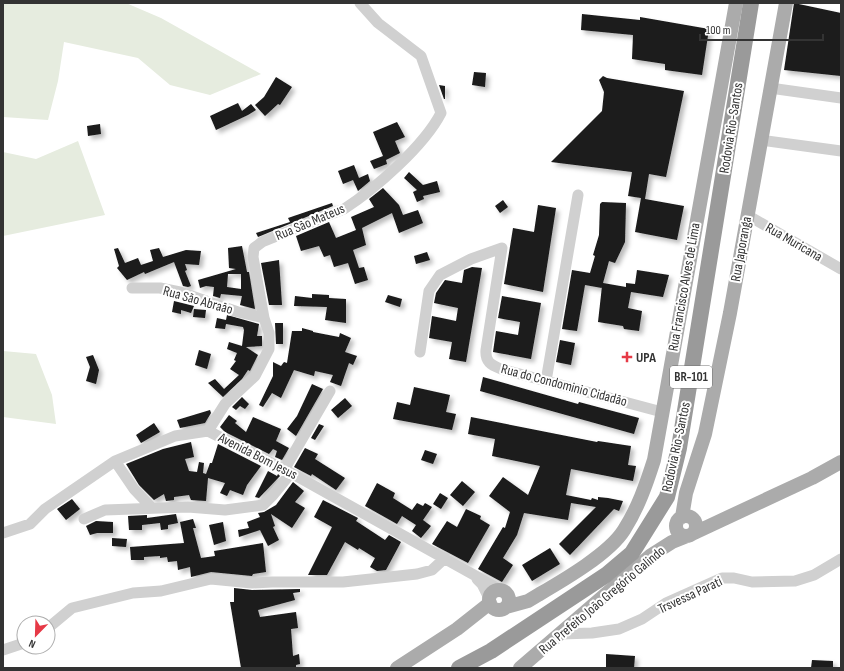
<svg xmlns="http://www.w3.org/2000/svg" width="844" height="671" font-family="'Sofia Sans Condensed',sans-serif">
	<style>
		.green { fill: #e6ecdf }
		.building { fill: #1a1a1a; fill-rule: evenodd; filter: url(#shadow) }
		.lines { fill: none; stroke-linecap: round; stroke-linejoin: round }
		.minor { stroke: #d0d0d0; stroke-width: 11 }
		.major { stroke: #ababab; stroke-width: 14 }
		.highway { stroke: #9a9a9a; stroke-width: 16 }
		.poi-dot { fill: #e63946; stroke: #fff; stroke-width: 1.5 }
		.labels { text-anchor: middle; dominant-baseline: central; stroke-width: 4; stroke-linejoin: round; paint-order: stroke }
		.shield { fill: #fff; stroke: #707070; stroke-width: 1 }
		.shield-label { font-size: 13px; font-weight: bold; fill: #333 }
		.street-label { font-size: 14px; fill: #333; stroke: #fff }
		.poi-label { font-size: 14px; font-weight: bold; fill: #333; stroke: #fff; text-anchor: start }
	</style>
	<defs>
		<filter id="shadow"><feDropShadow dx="3.5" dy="3.5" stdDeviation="2" flood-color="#0004"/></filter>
	</defs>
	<rect width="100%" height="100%" fill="#fff"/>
	<!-- green -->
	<path class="green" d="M3,3h123l35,15 100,56 -51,21 -40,-10 -32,-27 -74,-16 -6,39 -10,39 -45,-3z
		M78,141l27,74 -102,21v-84l33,7z
		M3,351l33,3 16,41 4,29 -53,-7z"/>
	<!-- building -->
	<path class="building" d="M794,3l47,10v63l-57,-6z
		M582,14l58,6v-3l69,12 -7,46 -37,-5v-6l-33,-5 1,-24 -52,-5z
		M474,72l12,1 -1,14 -13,-2z
		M603,76l4,2 77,13 -18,86 -17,-3 -4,25 39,7 -7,34 -42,-8 6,-34 -13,-2 4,-24 -81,-10 51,-51 2,-19 -5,-12z
		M276,77l16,10 -12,18 -2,-1 -13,12 -10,-11 9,-8z
		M439,85l6,1v13h-1z
		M238,103l4,8 9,-7 5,6 -8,5 -32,15 -6,-14z
		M397,122l8,15 -10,4 5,12 -14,7 1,4 -13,5 -4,-8 13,-5 -10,-24z
		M100,124l1,10 -13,2 -1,-10z
		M354,165l5,13 9,-4 2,7 -12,10 -5,-11 -10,4 -5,-13z
		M409,172l14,13 14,-4 3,11 -17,4 1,3 -7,3 -4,-10 4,-2 -13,-12z
		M383,188l16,17 4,10 15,-5 5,13 -24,10 -7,-20 -30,15 4,17 -13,5 6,18 5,-1 4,13 -13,4 -7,-21 -14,4 -4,-12 -6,2 -5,-11 -18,5 -5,-15 33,-14 7,16 20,-8 -5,-13 23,-10 -5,-8z
		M503,200l5,7 -8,6 -5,-7z
		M602,202l24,1 -1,39 -10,21 -6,-2 -6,22 23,4v-4l9,1 2,-14 32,5 -6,22 -32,-5 -3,16 14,3 -3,20 -15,-2 -1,-3 -25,-4 4,-36v2l-17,-3 -8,46 -15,-2 10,-59 18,3 5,-17 -2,-1 6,-20 1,-31z
		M332,203l1,3 -75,31 -2,-4 34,-11 -2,-4z
		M538,205l18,3 -13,84 -39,-8 9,-56 21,4z
		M242,246l5,26h2l6,37 -15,-4 2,-9 -21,-2 -1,4 -7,-2 1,-9 -8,-1 -6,2 -2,-8 38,-11 -7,-1 -1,-20zM228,274h13v15l-14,-2z
		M118,248l7,15 13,-5 3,7 12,-4 -3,-11 9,-2 4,9 23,-7 15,1 -2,14 -14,-1 2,6 -2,1 6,15 -3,1 -5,-1 -9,-24 -29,12 -1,-2 -17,8 -10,-12 2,-2 -5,-17z
		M427,252l3,8 -14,4 -2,-8z
		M279,260l3,45h-13l-8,-42z
		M472,267l10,1 -16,94 -17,-3 3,-17 -23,-4 3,-22 24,5 2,-13 -24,-5 2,-10 9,-13 17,3 2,-13z
		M312,294l17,1v3l17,1v24l-21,-3 2,-13 -33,-1 1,-10 17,2z
		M388,295l14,4 -2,8 -15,-5z
		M502,296l39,7 -10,56 -38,-7 3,-21 22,4 2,-13 -22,-4z
		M174,301l20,5 -3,7 -10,-3v4l-9,-2z
		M194,309l12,1 -1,8 -12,-1z
		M227,315l32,9 -2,12h5v10l-16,1 12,8 -8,16 -2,-1 -6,9 -19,18 -15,-14 7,-4 9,10 15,-14 -9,-6 6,-8 -2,-1 3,-7 -10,-4 2,-7 13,4 2,-16 -1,-3 -17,-3 -1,5 -10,-1 2,-10 9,2z
		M275,323h8v21h-7z
		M302,328l11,3v1l26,5 1,-4 11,5 -6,14 12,4 -4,9 -4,-2 -8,23 -11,-4 3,-7 -18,-4 -1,5 -20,-6 -13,28 -9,-5 -9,14 -4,-2 14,-29v-14l8,4 3,-4 3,1 5,-32h10z
		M560,340l15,3 -4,22 -15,-3z
		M199,350l12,4 -4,15 -12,-4z
		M93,355l6,15 -3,14 -10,-3 4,-14 -4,-10z
		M483,377l95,27 1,-2 60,16 -5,16 -154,-43z
		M312,384l11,5 -27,47 -9,-7 10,-13z
		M414,387l36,8 -4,17 10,2 -4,16 -59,-11 4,-17 13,3z
		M242,397l7,7 -4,5 -5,-3 -4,4 -4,-3z
		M345,398l7,8 -14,12 -7,-8z
		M210,410l1,3 -6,10 -25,5 -3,-8z
		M229,415l8,6 -2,2 11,9 7,-15 28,12 -5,12 13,7 -7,12 -7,-3 2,-6 -4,-2 -4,5 -44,-22 -5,-5z
		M471,417l126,25 1,-1 33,5 -3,19 8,1 -3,15 -62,-12 -5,26 25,5 1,-2 6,2v-3l10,1 15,3 -4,10 -5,-2 -44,46 -11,-11 37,-37 -25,-4 -3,17 -44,-7 -7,22 -14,23 10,7 -11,17 -24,-13 25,-42 2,1 5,-16 -21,-16 14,-19 25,18 12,-29 -48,-10 3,-17 -27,-5z
		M154,423l6,9 -19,11 -5,-8z
		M319,424l5,2 -9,14 -4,-2z
		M191,442l3,15 -9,2 4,12 8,1 2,-10 5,1 -1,10 3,1 4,-11h2l6,-19 43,22 -14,19 -4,10 -13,-5 -3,6 -7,-3 5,-10 -17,-5 -2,23 -15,-1 -2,-5 -15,2v3l-8,1 -2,-7 -10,6 -15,-15 -13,-21 37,-15z
		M305,448l13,6 -3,5 30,19 -9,12 -24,-16 -1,2 -17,-9z
		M425,450l12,4 -4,10 -12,-4z
		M268,471l9,5 1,-2 2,2 -21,22 -4,-1z
		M462,481l13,11 -12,14 -13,-11z
		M293,482l11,9 -9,11 10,6 -13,20 -21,-14 4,12 -2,1 6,13 -11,6 -8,-16 -21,7 -1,-7 11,-2 -2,-6 13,-5 -2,-4 6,-1 12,-7z
		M377,483l18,10 -2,5 19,12 5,-7 6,3 2,-3 7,4 -9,13 8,6 -10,12 -9,-7 4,-6 -14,-9 -5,8 -32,-18z
		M440,493l8,5 -7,11 -8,-5z
		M72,499l8,10 -14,11 -9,-11z
		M323,500l35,18 -2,3 29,19 4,-5 12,7 -15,28 -9,1 -7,-4 5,-9 -16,-10 -1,2 -13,-8 -18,33h-19l24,-48 -18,-10z
		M466,509l15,7 -1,3 10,6 -22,38 -36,-19 15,-23 10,6z
		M176,514l2,9 -10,2v4l-7,1 -1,-7 -18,2v5h-13l-1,-14 19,-1v3z
		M193,519l3,9h-3l8,30 14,-2 -1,-5 49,-8 3,29 -13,2 -1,2 -41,-4 -20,5 -1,-10 -12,3 -1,-9 -9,1 -1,-5 -7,1v-2l-16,1v3h-13l-1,-13 54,-4 -4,-21z
		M96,521l17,1v11h-16l-7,2 -4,-9z
		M223,522l3,19 -12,4 -5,-20z
		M112,538l15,1 -1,8 -14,-1z
		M550,548l10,16 -28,17 -10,-16z
		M234,588l18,2 48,-1v3l-7,1 2,7 -37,10 2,7 36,-5 2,16 -7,1 2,27 6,-2 1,10 -4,1v3h-55l-11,-66h4z
		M606,654l29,2 -1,12h-28z
		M812,660l21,1v7h-22z"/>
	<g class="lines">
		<!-- minor -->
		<path class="minor" d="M770,88l71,10
			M760,140l81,11
			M747,215l94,54
			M132,288h28l20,4 58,20 26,6
			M420,352l9,-61 11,-16 31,-16 31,-11 -16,102c-1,12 5,15 15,19l161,43
			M546,381l32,-186
			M208,431l17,-27 30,-28 14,-27v-16l-5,-15 -11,-61 1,-9 8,-6 82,-33c31,-20 80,-63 97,-96l-20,-57 -43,-33 -18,-20
			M115,461l19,28 18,19
			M284,470l46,-79
			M84,519l21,-9 83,-3 37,3 31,-4 7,-1 10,-10 18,-22
			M3,533l27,-9 15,-15 70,-48 60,-25 33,-5 83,42 210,117
			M477,579l5,5 7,14
			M48,628l24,-20 61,-15 28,-2 50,-12 41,4 20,-1h71l74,-8 15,-4 13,-12
			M561,634l31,-1 27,-4 23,-10 24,-16 56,-25h12l18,4 43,-1 19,-6 27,-16
			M3,650l21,-7"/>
		<!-- major -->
		<path class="major" d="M676 526a10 10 0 1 1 20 0a10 10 0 1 1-20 0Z
			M682,517l4,-24 19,-59 25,-121 56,-310
			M692,534l120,-56 29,-16
			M489 600a10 10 0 1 1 20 0a10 10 0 1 1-20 0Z
			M506,607l22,-6 10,-6c24,-14 71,-41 86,-65 14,-22 22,-45 30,-70l82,-457
			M397,668l60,-39 33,-26
			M520,668l130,-112 22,-14 15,-6"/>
		<!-- highway -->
		<path class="highway" d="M459,668l32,-17 115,-76 26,-22 35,-56 12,-49 72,-445"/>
	</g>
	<!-- markers -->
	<path class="poi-dot" d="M625 351h4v4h4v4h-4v4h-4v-4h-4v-4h4z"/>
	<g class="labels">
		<!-- shield labels -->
		<rect class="shield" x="670" y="366" width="42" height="22" rx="3"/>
		<g class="shield-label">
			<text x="691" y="377">BR-101</text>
		</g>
		<!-- street labels -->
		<g class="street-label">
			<text transform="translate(731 128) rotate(-81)">Rodovia Rio-Santos</text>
			<text transform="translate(310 222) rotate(-23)">Rua São Mateus</text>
			<text transform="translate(794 242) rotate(30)">Rua Muricana</text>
			<text transform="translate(741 249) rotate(-80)">Rua Japoranga</text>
			<text transform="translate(684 287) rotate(-80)">Rua Francisco Alves de Lima</text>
			<text transform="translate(198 300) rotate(16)">Rua São Abraão</text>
			<text transform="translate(564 385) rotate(15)">Rua do Condominio Cidadão</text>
			<text transform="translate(676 447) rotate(-78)">Rodovia Rio-Santos</text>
			<text transform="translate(258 456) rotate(27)">Avenida Bom Jesus</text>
			<text transform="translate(690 595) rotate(-25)">Trsvessa Parati</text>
			<text transform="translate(602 600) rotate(-40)">Rua Prefeito João Gregório Galindo</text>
		</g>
		<!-- poi labels -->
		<g class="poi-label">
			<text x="636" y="357">UPA</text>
		</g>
	</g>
	<!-- border -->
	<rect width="844" height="671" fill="none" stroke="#333333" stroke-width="8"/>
	<!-- north arrow -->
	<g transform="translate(36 635) rotate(203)"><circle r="19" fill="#ffffff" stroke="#adadad"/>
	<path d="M0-3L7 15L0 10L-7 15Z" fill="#e63946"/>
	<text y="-6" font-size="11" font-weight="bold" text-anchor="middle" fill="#333333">N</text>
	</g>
	<!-- scale -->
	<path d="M700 34v6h123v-6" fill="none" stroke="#333333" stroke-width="2"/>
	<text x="706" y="34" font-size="12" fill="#333333" stroke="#ffffff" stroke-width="3" paint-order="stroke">100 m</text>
</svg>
